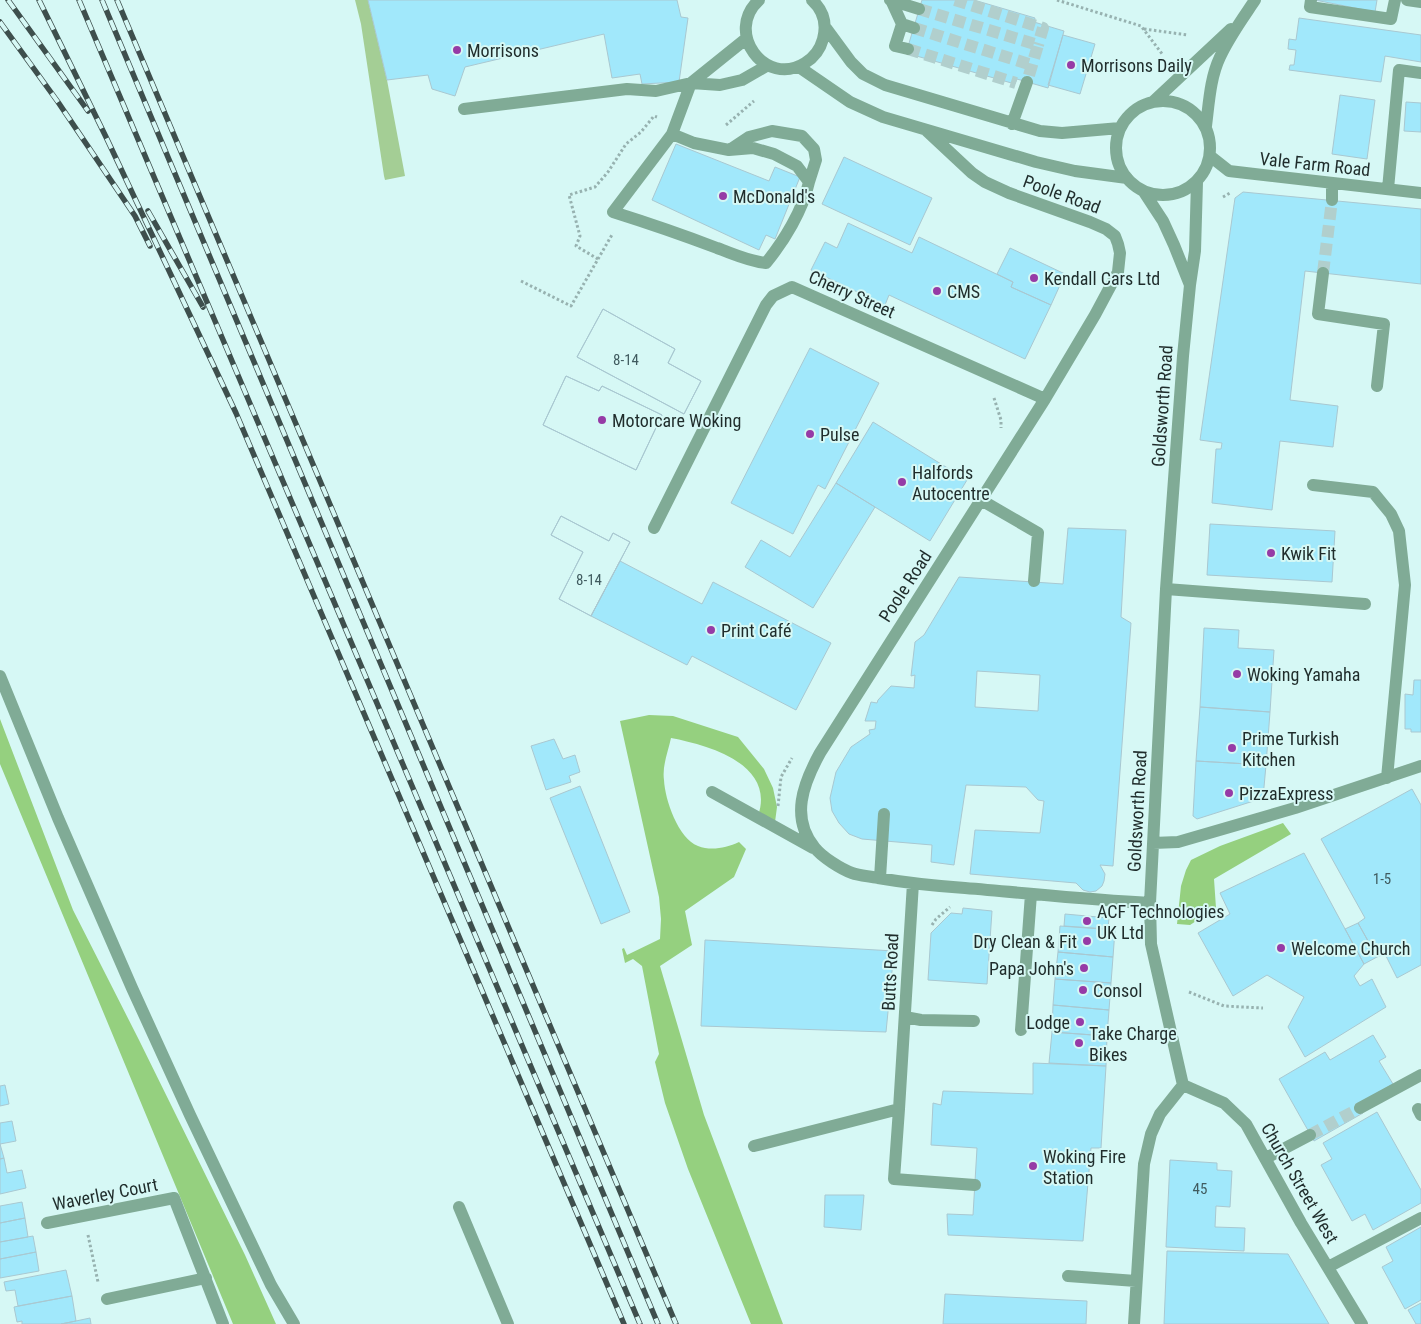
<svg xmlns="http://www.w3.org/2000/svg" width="1421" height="1324" font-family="'Roboto Condensed',sans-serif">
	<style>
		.green { fill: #a4ce95 }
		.forest { fill: #95d07f }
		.building { fill: #a1e8fb; stroke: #a9c8d1; fill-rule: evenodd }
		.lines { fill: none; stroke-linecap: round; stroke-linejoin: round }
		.minor-tunnel { stroke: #b1cfcd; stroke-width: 12; stroke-dasharray: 12 6; stroke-linecap: butt }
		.path { stroke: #97b2b0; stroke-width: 3; stroke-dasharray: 2.5 2.5; stroke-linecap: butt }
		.minor { stroke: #80ab96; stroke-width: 12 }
		.rail-casing { stroke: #3e4f4d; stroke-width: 5.5 }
		.rail { stroke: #d6f8f5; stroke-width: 4; stroke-dasharray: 11; stroke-linecap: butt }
		.poi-dot { fill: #963ba6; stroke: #d6f8f5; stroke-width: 2 }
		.labels { text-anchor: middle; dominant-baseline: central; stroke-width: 4; stroke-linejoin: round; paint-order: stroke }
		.number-label { font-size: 15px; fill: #405b5f }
		.poi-label { font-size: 18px; fill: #1f2c2b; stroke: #d6f8f5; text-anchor: start }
		.street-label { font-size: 18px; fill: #1f2c2b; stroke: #d6f8f5 }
	</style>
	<rect width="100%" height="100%" fill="#d6f8f5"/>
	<!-- green -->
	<path class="green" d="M355,0h13l19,80 18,96 -20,4 -1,-4 -23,-152z"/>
	<!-- forest -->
	<path class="forest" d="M649,715l24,1 65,21 26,32 9,19 4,19 -2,15 -17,-6c18,-52 -50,-71 -87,-78 -3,14 -9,28 -7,42 1,20 14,58 34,66 13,5 28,2 41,-4l7,7 -12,28 -49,34 7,34 -32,21 44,149 79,209h-32l-63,-155 -23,-66 -10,-41 4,-8 -17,-88 -9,-7 -8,4 -3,-14 2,-1 3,7 33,-16 1,-20 -2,-22 -39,-176z
		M0,719l73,191 66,130 106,215 31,69h-43l-233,-560z
		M1283,823l8,11 -77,45 2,29 -26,17 -13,-1 4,-38 5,-16 5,-10 29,-14z"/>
	<!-- building -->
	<path class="building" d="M368,0h309l4,17 7,1 -9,64 -37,2 -2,-10 -28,4 -8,-44 -139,33 -10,29 -23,-7 -4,-14 -41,5z
		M922,0h52l61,18 -1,4 30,9 -16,57 -31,-9 -2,5 -109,-31z
		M1315,0h62l-2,12z
		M1299,18l122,17v27l-36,-6 -4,26 -92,-12 1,-5h4l2,-15 -8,-1 1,-10 7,1z
		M1063,35l32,9 -15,50 -32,-9z
		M1340,95l35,5 -8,59 -35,-5z
		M1406,102l15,1v29l-17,-1z
		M676,144l93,37 6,-14 25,10 -25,62 -9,-4 -7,15 -107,-50z
		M844,157l88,41 -22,47 -88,-41z
		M1243,192l178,17v75l-116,-13 -15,129 48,6 -5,41 -53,-6 -8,69 -60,-7 4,-54h5l1,-6 -22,-3 35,-242z
		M848,223l64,30 7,-16 94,45 -2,5 40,18 -26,54 -136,-64 -4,10 -74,-35 14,-28 12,6z
		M1010,248l55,26 -14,31 -40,-18 2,-5 -16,-8z
		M603,309l72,40 -7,14 33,18 -17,33 -107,-57z
		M603,309l72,40 -7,14 33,18 -17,33 -107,-57z
		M810,348l69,35 -54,106 -7,-4 -25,49 -62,-31z
		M566,376l33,15 3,-5 60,29 -26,55 -93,-45z
		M566,376l33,15 3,-5 60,29 -26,55 -93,-45z
		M873,422l94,58 -37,61 -94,-58z
		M836,483l39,24 -62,101 -68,-41 16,-27 29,17z
		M561,516l48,25 4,-8 17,9 -39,74 -32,-17 24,-47 -32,-17z
		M561,516l48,25 4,-8 17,9 -39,74 -32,-17 24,-47 -32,-17z
		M1210,524l125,7 -3,51 -125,-7z
		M1068,528l58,2 -5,87 10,6 -18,243 -13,-1 5,9 -1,7 -2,5 -6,5 -6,1 -7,-2 -7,-7 -106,-9 5,-44 65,3 4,-32 -6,-1 -12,-13 -60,-2 -12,80 -23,-3 1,-17 -70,-6 -13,-5 -10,-11 -7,-12 -2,-13 6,-26 15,-25 19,-13 -1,-4 6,-1 1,-8h-11l6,-19 6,1 1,-3 13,-14 23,2 1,-13 -4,1 4,-34 9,-7 35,-58 104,7zM977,671l63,4 -2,36 -63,-4z
		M620,561l82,43 11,-22 118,61 -35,67 -104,-54 -5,9 -96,-49z
		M1204,628l35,2 -1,18 36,2 -4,62 -70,-5z
		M1414,680h7v52h-10v-3h-6v-35l8,1z
		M1200,707l70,5 -4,53 -70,-4z
		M554,739l9,20 12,-4 5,17 -11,4 2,6 -25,8 -15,-44z
		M1196,761l70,4 -3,33 -66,21 -4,-3z
		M580,786l50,126 -29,12 -51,-126z
		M1412,789l9,16v160l-24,13 -12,-24 -8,3 -19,-34 7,-5 -44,-79z
		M1304,853l60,111 -10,12 6,10 12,-7 14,28 -81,50 -17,-30 16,-30 -37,-22 -34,21 -35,-63 32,-19 -10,-21z
		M963,908l29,3 -5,73 -59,-4 3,-47 20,-20 11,1z
		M1065,914l44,4 -1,11 -44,-3z
		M1358,923l19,34 -13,7 -19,-35z
		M1060,926l55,4 -2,27 -55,-5z
		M705,940l189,11 -8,81 -185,-6z
		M1058,952l55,5 -2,26 -56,-4z
		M1055,979l56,4 -2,27 -56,-5z
		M1053,1005l56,5 -2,26 -55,-4z
		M1052,1032l55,4 -1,30 -57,-3z
		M1373,1035l13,22 -7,4 14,23 -35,20 5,9 -49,28 -35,-62 46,-27 5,8z
		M1033,1063l73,3 -5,82h-10l-8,93 -135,-6 -1,-21 26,1 4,-67 -46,-3 2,-42 8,2 2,-14 90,3z
		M5,1085l4,19 -9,2v-20z
		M1377,1112l44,78v13l-48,27 -8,-16 -13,7 -31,-56 11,-6 -9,-16z
		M12,1121l4,20 -16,3 4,14 -4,1v-36z
		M4,1158l3,15 15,-3 4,18 -26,6v-35z
		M1170,1160l47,3v7l15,1 -2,36 -14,-1 -1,21 30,1 -1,23 -78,-4z
		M825,1195h39l-3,35 -37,-3z
		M22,1202l3,16 -25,5v-17z
		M25,1218l3,19 -28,5v-19z
		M1421,1227v73l-16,9 -23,-42 11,-6 -7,-14z
		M33,1236l3,16 -36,7v-17z
		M1167,1251l121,3 41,70h-165z
		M36,1252l3,19 -39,7v-19z
		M66,1270l6,26 -54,10 -3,-16 -9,1 -2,-9z
		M945,1294l142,7 -1,23h-143z
		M72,1296l4,25 -15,3h-39v-3l-5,1 -3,-15z
		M1421,1303v21h-5l-8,-14z
		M90,1318l1,6h-30l15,-3z"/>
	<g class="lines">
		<!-- minor-tunnel -->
		<path class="minor-tunnel" d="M955,0l88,28 -5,17
			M919,9l119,36 -11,37
			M914,28l118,37
			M908,49l108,34
			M1323,273l9,-73
			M1310,1135l50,-27"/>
		<!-- path -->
		<path class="path" d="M1057,0l84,26 22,29
			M1144,29l44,6
			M726,125l28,-24
			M1223,197l7,-4
			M598,259l-22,-13 4,-10 -11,-41 26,-8 13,-15 18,-28 15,-12 13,-16 3,1
			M521,281l50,25 42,-73
			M994,398l7,22v8
			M778,806l3,-29 11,-19
			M932,925l4,-6 14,-12
			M1189,992l35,14 39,2
			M88,1235l10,47"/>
		<!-- minor -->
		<path class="minor" d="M759,0c-35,32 6,88 46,63 10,-6 15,-13 18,-24 4,-15 1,-28 -11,-39
			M890,0l29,9
			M891,0l11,24 12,4
			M1311,0l-1,7 81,12 4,-19
			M1407,0l14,2
			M902,24l-7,22 13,3
			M826,28l25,34 12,12 22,11 155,46 22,2 58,-5
			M799,67l51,35 33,15 153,45 39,9 52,7
			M1116 148a47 47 0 1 1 94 0a47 47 0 1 1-94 0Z
			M1154,101l77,-72
			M464,109l163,-20 29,2 35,-8 29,2 22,-5 26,-15
			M1012,124l15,-42
			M1206,126c3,-23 4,-48 14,-69 9,-20 23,-39 35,-57
			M927,131l45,42 13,9 24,11 81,29 16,7 9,7 3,8 2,9 -2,19 -23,43 -50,84 -225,354c-17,31 -30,65 -5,95 7,9 26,21 37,25 8,3 18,3 26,5 29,5 58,8 87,10 62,5 123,12 185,15
			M672,134l22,9 35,7 24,-2 21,6 23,12 12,16c-6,28 -25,59 -43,81 -18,-2 -32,-9 -49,-15 -34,-13 -69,-25 -104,-36l59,-78 19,-51 56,-45
			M731,149l18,-12 23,-6 30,5 12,13 2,11 -7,22
			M1210,156l19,15 192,22
			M1388,189l11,-119 22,3
			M1144,192l19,29 11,24 16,40
			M1332,200v-17
			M1323,273l-5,41 66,10 -7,62
			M1313,485l60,7 18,22 8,17 6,54 -18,193
			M981,500l57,33 -4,48
			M654,528l112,-223 7,-9 19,-9 253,112
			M1166,589l199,15
			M0,676l58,142 74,170 58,127 81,170 23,39
			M712,792l101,56
			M1153,843l25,-1 117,-34 126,-42
			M880,878l4,-64
			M905,1017l16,3 53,1
			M1021,1030l10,-136
			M1183,1085l-32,-141 -1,-41 16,-314 17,-233 7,-71 5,-34 2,-69
			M1183,1085l41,18 22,21 55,99 61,101
			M1360,1108l61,-33
			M899,1109l-5,70 81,6
			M1418,1109l3,6
			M754,1146l145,-37 14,-226
			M1266,1158l44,-23
			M459,1207l49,117
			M47,1223l127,-25 49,126
			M1328,1267l93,-49
			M1068,1276l68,5
			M107,1299l99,-21
			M1134,1324l10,-160 7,-30 9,-20 23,-29"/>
		<defs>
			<path id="rail" d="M8,0l80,111
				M39,0l67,137 130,276 388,911
				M79,0l561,1324
				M102,0l556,1324
				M117,0l559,1324
				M0,22l58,80 77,114 15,30
				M148,211l55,96"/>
		</defs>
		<!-- rail casing -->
		<use href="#rail" class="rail-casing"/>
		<!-- rail -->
		<use href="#rail" class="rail"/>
	</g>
	<!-- markers -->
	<g class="poi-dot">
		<circle cx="457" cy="50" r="5"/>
		<circle cx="1071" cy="65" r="5"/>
		<circle cx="723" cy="196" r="5"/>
		<circle cx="1034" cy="278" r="5"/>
		<circle cx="937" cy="291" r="5"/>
		<circle cx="602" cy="420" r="5"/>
		<circle cx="810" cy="434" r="5"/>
		<circle cx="902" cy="482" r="5"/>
		<circle cx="1271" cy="553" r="5"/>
		<circle cx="711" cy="630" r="5"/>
		<circle cx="1237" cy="674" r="5"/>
		<circle cx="1232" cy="748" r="5"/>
		<circle cx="1229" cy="793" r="5"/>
		<circle cx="1087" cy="921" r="5"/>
		<circle cx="1087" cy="941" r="5"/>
		<circle cx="1281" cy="948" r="5"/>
		<circle cx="1084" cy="968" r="5"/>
		<circle cx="1083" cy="990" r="5"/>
		<circle cx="1080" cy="1022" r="5"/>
		<circle cx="1079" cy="1043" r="5"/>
		<circle cx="1033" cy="1166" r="5"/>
	</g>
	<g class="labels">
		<!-- number labels -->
		<g class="number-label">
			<text x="626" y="360">8-14</text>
			<text x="589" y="580">8-14</text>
			<text x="1382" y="879">1-5</text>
			<text x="1200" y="1189">45</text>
		</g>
		<!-- poi labels -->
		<g class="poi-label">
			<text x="467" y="50">Morrisons</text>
			<text x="1081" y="65">Morrisons Daily</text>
			<text x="733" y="196">McDonald's</text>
			<text x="1044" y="278">Kendall Cars Ltd</text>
			<text x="947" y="291">CMS</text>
			<text x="612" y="420">Motorcare Woking</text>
			<text x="820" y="434">Pulse</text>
			<text x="912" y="472">Halfords<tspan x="912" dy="21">Autocentre</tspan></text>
			<text x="1281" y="553">Kwik Fit</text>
			<text x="721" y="630">Print Café</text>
			<text x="1247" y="674">Woking Yamaha</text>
			<text x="1242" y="738">Prime Turkish<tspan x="1242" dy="21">Kitchen</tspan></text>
			<text x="1239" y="793">PizzaExpress</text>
			<text x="1097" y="911">ACF Technologies<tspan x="1097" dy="21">UK Ltd</tspan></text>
			<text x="1077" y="941" text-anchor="end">Dry Clean &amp; Fit</text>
			<text x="1291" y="948">Welcome Church</text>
			<text x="1074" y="968" text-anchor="end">Papa John's</text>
			<text x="1093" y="990">Consol</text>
			<text x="1070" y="1022" text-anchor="end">Lodge</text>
			<text x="1089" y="1033">Take Charge<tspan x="1089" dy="21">Bikes</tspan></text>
			<text x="1043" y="1156">Woking Fire<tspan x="1043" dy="21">Station</tspan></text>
		</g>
		<!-- street labels -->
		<g class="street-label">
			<text transform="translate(1315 164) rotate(6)">Vale Farm Road</text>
			<text transform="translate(1062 194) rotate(20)">Poole Road</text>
			<text transform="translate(852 294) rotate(24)">Cherry Street</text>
			<text transform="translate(1162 406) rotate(-86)">Goldsworth Road</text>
			<text transform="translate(905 586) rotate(-57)">Poole Road</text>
			<text transform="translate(1137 811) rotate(-87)">Goldsworth Road</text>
			<text transform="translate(890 972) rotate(-87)">Butts Road</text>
			<text transform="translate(1300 1183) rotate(60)">Church Street West</text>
			<text transform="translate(105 1194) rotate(-11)">Waverley Court</text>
		</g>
	</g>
</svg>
